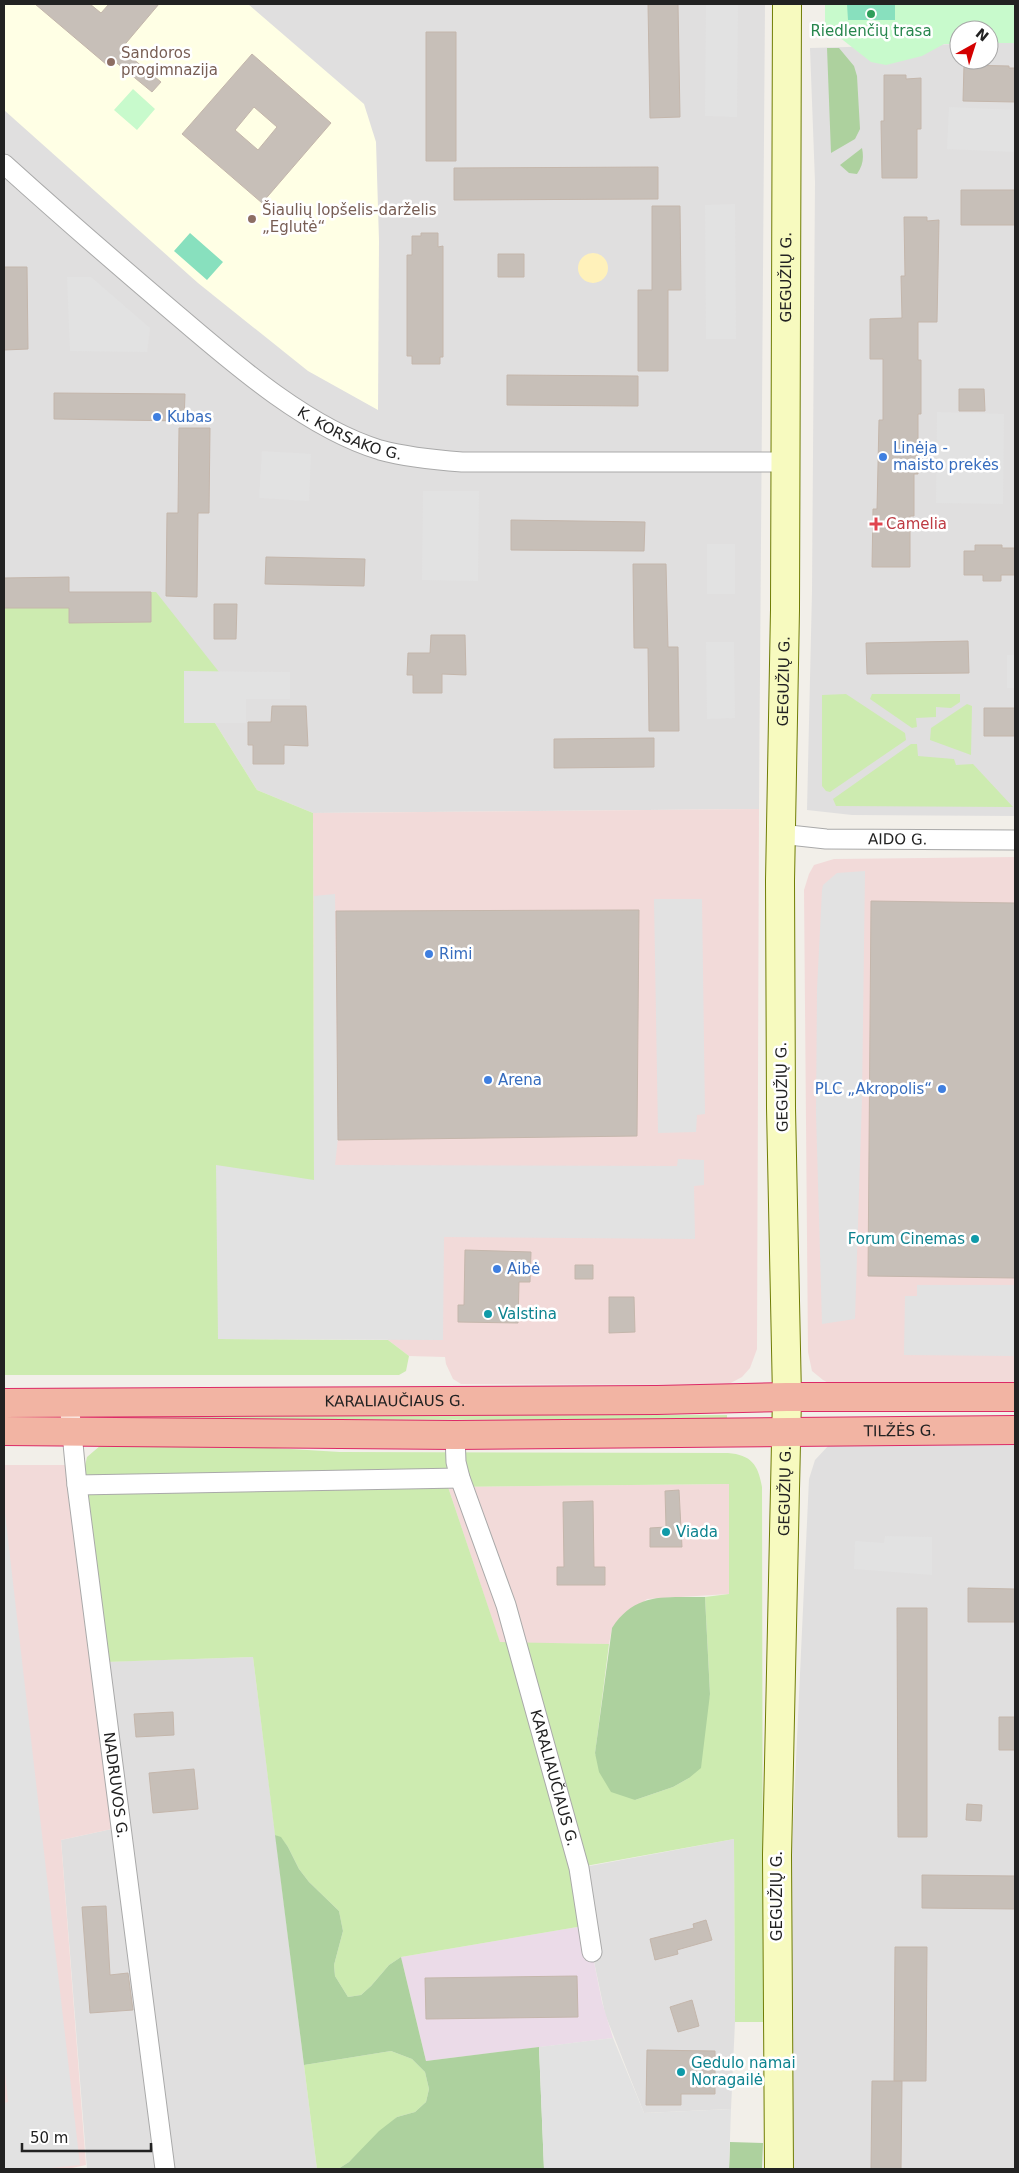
<svg xmlns="http://www.w3.org/2000/svg" width="1019" height="2173" font-family="'DejaVu Sans',sans-serif">
	<style>
		.residential { fill: #e0dfdf }
		.commercial { fill: #f2dad9 }
		.industrial { fill: #ebdbe8 }
		.education { fill: #ffffe5 }
		.grass { fill: #cdebb0; fill-rule: evenodd }
		.forest { fill: #add19e }
		.sand { fill: #fff1ba }
		.park { fill: #c8facc }
		.pitch { fill: #88e0be }
		.parking { fill: #e2e2e2 }
		.building { fill: #c7bfb8; stroke: #c4b6ab; fill-rule: evenodd }
		.lines { fill: none; stroke-linecap: round; stroke-linejoin: round }
		.minor-casing { stroke: #a9a9a9; stroke-width: 21 }
		.secondary-casing { stroke: #707d05; stroke-width: 30 }
		.trunk-casing { stroke: #dc2a67; stroke-width: 30 }
		.minor { stroke: #fff; stroke-width: 19 }
		.secondary { stroke: #f7fabf; stroke-width: 28 }
		.trunk { stroke: #f2b4a3; stroke-width: 28 }
		.leisure-dot { fill: #2e9e5b; stroke: #fff; stroke-width: 2 }
		.education-dot { fill: #8d6e63; stroke: #fff; stroke-width: 2 }
		.shop-dot { fill: #3f7fe0; stroke: #fff; stroke-width: 2 }
		.health-dot { fill: #e0444e; stroke: #fff; stroke-width: 2 }
		.culture-dot { fill: #0f9aa8; stroke: #fff; stroke-width: 2 }
		.labels { text-anchor: middle; dominant-baseline: central; stroke-width: 5; stroke-linejoin: round; paint-order: stroke }
		.leisure-label { font-size: 15px; fill: #27864d; stroke: #fff }
		.education-label { font-size: 15px; fill: #785e54; stroke: #fff; text-anchor: start }
		.street-label { font-size: 15px; fill: #222; stroke: #fff }
		.shop-label { font-size: 15px; fill: #366cbe; stroke: #fff; text-anchor: start }
		.health-label { font-size: 15px; fill: #be3a42; stroke: #fff; text-anchor: start }
		.culture-label { font-size: 15px; fill: #0d838f; stroke: #fff; text-anchor: start }
	</style>
	<rect width="100%" height="100%" fill="#f2efe9"/>
	<!-- residential -->
	<path class="residential" d="M4,4h761l-6,805 -446,4 -56,-23 -42,-67 -64,-131v30l-82,1v-15h-65z
		M989,43h26v773l-163,-1 -45,-5 5,-219 3,-409 -5,-134 149,-4v16h30z
		M1015,1441v728h-236v-40l30,-650 6,-19 14,-15z
		M253,1657l64,512h-230l-26,-329 60,-13 -21,-165z
		M734,1839l1,183 -4,87 -87,4 -39,-99 -13,-62 -13,-84z"/>
	<!-- commercial -->
	<path class="commercial" d="M759,809l-2,540 -7,19 -8,9 -15,8 -266,-1 -8,-5 -7,-15 -1,-7 -36,-1 -21,-16 -74,-160 -1,-367z
		M1015,857v529l-183,-1 -9,-5 -11,-9 -4,-19 -4,-462 5,-16 5,-9 20,-6z
		M4,1465h71l46,362 -60,13 25,325 -19,4h-63z
		M729,1484v110l-82,5 -35,29 -3,16 -109,-1 -52,-156z"/>
	<!-- industrial -->
	<path class="industrial" d="M589,1925l3,27 10,50 11,36 -187,23 -25,-104z"/>
	<!-- education -->
	<path class="education" d="M4,4h244l116,100 12,38 3,99 -1,169 -70,-39 -110,-88 -194,-173z"/>
	<!-- grass -->
	<path class="grass" d="M151,592h5l63,80h-35v51h31l42,67 56,23 1,367 -96,159 170,1 21,16 -3,15 -7,4h-395v-767h65v15l82,-1z
		M846,694l59,39 1,7 -76,52 -4,-1 -4,-5v-91z
		M872,694h88v8l-9,6 -15,-1v10l-20,1 1,9 -5,1 -42,-29z
		M967,704l5,2 -1,49 -41,-15 1,-12z
		M911,744h6l1,12 36,3 2,6 17,-1 40,43 -177,-1 -3,-7z
		M4,1414l723,1v5l-723,-1z
		M193,1443l147,9 388,1c23,2 30,11 34,34l1,535h-28l-1,-183 -154,28 9,58 -188,32 -12,8 -18,21 -10,9 -13,2 -13,-21 -1,-11 9,-34 -4,-20 -30,-29 -10,-13 -11,-22 -7,-9 -6,-3 -22,-178 -148,5 -21,-192 3,-13 14,-12zM729,1484v110l-24,3 5,97 -21,84 -16,9 -38,13 -40,-46 14,-110 -109,-2 -52,-155z
		M391,2051l21,8 13,13 4,17 -3,13 -11,10 -18,5 -48,45 -11,7h-21l-13,-104z"/>
	<!-- forest -->
	<path class="forest" d="M827,48h12l15,18 3,10 3,53 -5,10 -24,14z
		M862,148c2,10 1,17 -5,26l-8,-1 -9,-8z
		M705,1597l5,97 -9,74 -12,10 -16,9 -38,13 -24,-8 -12,-20 -4,-19 17,-125c24,-37 54,-30 93,-31z
		M275,1835l6,2 7,10 11,22 10,13 30,29 4,20 -9,34 1,11 13,21 13,-2 10,-9 18,-21 12,-8 25,104 113,-14 5,122h-206l11,-7 30,-31 18,-14 18,-5 11,-10 3,-13 -4,-17 -13,-13 -21,-8 -87,14z
		M730,2142l33,1 -1,26h-33z"/>
	<!-- sand -->
	<path class="sand" d="M578 268a15 15 0 1 1 30 0a15 15 0 1 1-30 0Z"/>
	<!-- park -->
	<path class="park" d="M825,4h190v39h-26v-13h-30v14h-15l-22,12 -36,9 -15,-3 -46,-36z
		M133,89l22,20 -18,21 -23,-20z"/>
	<!-- pitch -->
	<path class="pitch" d="M847,4h48v16h-47z
		M190,233l33,29 -16,18 -33,-29z"/>
	<!-- parking -->
	<path class="parking" d="M706,4h32l-1,113 -32,-1z
		M949,107l66,3v42l-68,-3z
		M735,204l1,135h-30l-1,-134z
		M67,277h24l59,51 -3,24 -77,-1z
		M937,412l67,2 -1,90 -67,-1z
		M262,451l49,3 -2,47 -50,-3z
		M423,491h56l-1,90 -56,-1z
		M707,544h28v50h-28z
		M706,642h28l1,76 -28,1z
		M1007,655h8v33h-8z
		M184,671l106,1v27h-44v24h-62z
		M865,871l-3,227 -7,221 -33,5 -6,-211 1,-124 5,-99 1,-5 14,-12z
		M335,894l3,244 -3,27 342,1 1,-7 26,1v25l-10,1 1,53 -251,-2 -1,103 -225,-1 -2,-174 98,15v-284z
		M654,899h48l3,215 -8,1 -1,17 -38,1z
		M917,1285h98v71l-111,-1 1,-59h12z
		M5,1513l75,652 -38,4h-38v-66l4,-1 -4,-40v-548z
		M885,1536l47,1v38l-78,-6 1,-28 29,2z
		M613,2038l31,75 87,-4 -2,60h-185l-5,-122z"/>
	<!-- building -->
	<path class="building" d="M35,4h55l11,9 8,-9h50l-38,45 40,33 -9,10 -40,-33 -5,6z
		M648,4h30l2,113 -30,1z
		M426,32h30v129h-30z
		M252,54l79,69 -69,80 -80,-69zM254,107l23,20 -19,23 -23,-20z
		M964,65l45,1v2h6v34l-52,-1z
		M884,75h22v4l15,-1v51h-4v49h-35l-1,-57h3z
		M658,167v32l-204,1v-32z
		M961,190h54v35h-54z
		M652,206h28l1,84h-13v81h-30v-81h14z
		M904,217h23v4l12,-1 -2,102h-19v38h3v54h-3v60h-4v42h-4v51h-38l1,-58h4l2,-89h4v-61h-13v-40l32,-1 -1,-42h4z
		M421,233h17v14l5,-1v111h-3v7h-28v-8h-5v-101h5v-19h9z
		M498,254h26v23h-26z
		M4,267h23l1,82 -24,1z
		M507,375l131,1v30l-131,-1z
		M959,389h25l1,22h-26z
		M54,393l131,1 -1,27 -130,-2z
		M179,428h31l-1,85h-11l-1,84 -31,-1 1,-83h11z
		M511,520l134,2 -1,29 -133,-1z
		M975,545h27v3h13v27h-14v6h-18v-6h-19v-24h11z
		M266,557l99,2 -1,27 -99,-2z
		M633,564h33l2,83h10l1,84h-30l-1,-83h-14z
		M69,577v15h82v30l-82,1v-15h-65v-30z
		M214,604h23l-1,35h-22z
		M431,635h34l1,40 -24,-1v19h-29v-18h-6l1,-22h22z
		M968,641l1,32 -102,1 -1,-31z
		M272,706h34l2,40 -24,-1v19h-31v-19h-5v-23h23z
		M984,708h31v28h-31z
		M654,738v29l-100,1v-29z
		M871,901l144,2v375l-147,-2z
		M639,910l-2,226 -299,4 -2,-229z
		M465,1250l66,2 -1,30h-11l-1,41 -60,-1v-17h6z
		M575,1265h18v14h-18z
		M609,1297h25l1,35 -26,1z
		M679,1490l3,57h-32v-19l16,-1 -1,-36z
		M593,1501l1,66h11v18h-48v-18h7l-1,-65z
		M968,1588l47,1v33h-47z
		M897,1608h30v229h-29z
		M173,1712l1,23 -38,2 -2,-23z
		M999,1717h16v33h-16z
		M194,1769l4,40 -45,4 -4,-40z
		M967,1804l15,1 -1,16 -15,-1z
		M922,1875l93,1v33l-93,-1z
		M106,1906l4,69 18,-2 5,37 -43,3 -8,-106z
		M706,1920l6,20 -35,10 1,4 -23,6 -5,-21 44,-11 -1,-4z
		M895,1947h32l-1,134h-32z
		M577,1976l1,41 -152,2 -1,-41z
		M692,2000l7,26 -21,6 -8,-25z
		M647,2050l68,1v43h-34v11h-35z
		M872,2081h30l-1,88h-30z"/>
	<g class="lines">
		<defs>
			<g id="minor">
				<path id="s1" d="M4,164c52,47 106,94 160,140 60,51 139,123 216,146 26,7 55,10 82,12h323"/>
				<path id="s2" d="M780,834l46,5 189,1"/>
				<path id="s3" d="M69,1402l8,83 88,684"/>
				<path id="s4" d="M455,1435l1,27 4,16 46,127 73,263 13,84"/>
				<path d="M77,1485l383,-7"/>
			</g>
			<g id="secondary">
				<path id="s5" d="M779,2169l-2,-314 10,-458 -6,-289 -1,-227 5,-271 2,-606"/>
			</g>
			<g id="trunk">
				<path id="s6" d="M4,1403l653,-3 130,-3h228"/>
				<path id="s7" d="M4,1431l451,4 560,-5"/>
			</g>
		</defs>
		<!-- minor casing -->
		<use href="#minor" class="minor-casing"/>
		<!-- secondary casing -->
		<use href="#secondary" class="secondary-casing"/>
		<!-- trunk casing -->
		<use href="#trunk" class="trunk-casing"/>
		<!-- minor -->
		<use href="#minor" class="minor"/>
		<!-- secondary -->
		<use href="#secondary" class="secondary"/>
		<!-- trunk -->
		<use href="#trunk" class="trunk"/>
	</g>
	<!-- markers -->
	<circle class="leisure-dot" cx="871" cy="14" r="5"/>
	<g class="education-dot">
		<circle cx="111" cy="62" r="5"/>
		<circle cx="252" cy="219" r="5"/>
	</g>
	<g class="shop-dot">
		<circle cx="157" cy="417" r="5"/>
		<circle cx="883" cy="457" r="5"/>
		<circle cx="429" cy="954" r="5"/>
		<circle cx="488" cy="1080" r="5"/>
		<circle cx="942" cy="1089" r="5"/>
		<circle cx="497" cy="1269" r="5"/>
	</g>
	<path class="health-dot" d="M873.5 516.5h5v5h5v5h-5v5h-5v-5h-5v-5h5z"/>
	<g class="culture-dot">
		<circle cx="975" cy="1239" r="5"/>
		<circle cx="488" cy="1314" r="5"/>
		<circle cx="666" cy="1532" r="5"/>
		<circle cx="681" cy="2072" r="5"/>
	</g>
	<g class="labels">
		<!-- leisure labels -->
		<g class="leisure-label">
			<text x="871" y="31">Riedlenčių trasa</text>
		</g>
		<!-- education labels -->
		<g class="education-label">
			<text x="121" y="53">Sandoros<tspan x="121" dy="17">progimnazija</tspan></text>
			<text x="262" y="210">Šiaulių lopšelis-darželis<tspan x="262" dy="17">„Eglutė“</tspan></text>
		</g>
		<!-- street labels -->
		<g class="street-label">
			<text stroke="none"><textPath href="#s5" startOffset="1892">GEGUŽIŲ G.</textPath></text>
			<text stroke="none"><textPath href="#s1" startOffset="441">K. KORSAKO G.</textPath></text>
			<text stroke="none"><textPath href="#s5" startOffset="1488">GEGUŽIŲ G.</textPath></text>
			<text stroke="none"><textPath href="#s2" startOffset="118">AIDO G.</textPath></text>
			<text transform="translate(782 1087) rotate(-91)">GEGUŽIŲ G.</text>
			<text stroke="none"><textPath href="#s6" startOffset="391">KARALIAUČIAUS G.</textPath></text>
			<text stroke="none"><textPath href="#s7" startOffset="896">TILŽĖS G.</textPath></text>
			<text stroke="none"><textPath href="#s5" startOffset="678">GEGUŽIŲ G.</textPath></text>
			<text stroke="none"><textPath href="#s4" startOffset="358">KARALIAUČIAUS G.</textPath></text>
			<text stroke="none"><textPath href="#s3" startOffset="386">NADRUVOS G.</textPath></text>
			<text transform="translate(777 1896) rotate(-90)">GEGUŽIŲ G.</text>
		</g>
		<!-- shop labels -->
		<g class="shop-label">
			<text x="167" y="417">Kubas</text>
			<text x="893" y="448">Linėja -<tspan x="893" dy="17">maisto prekės</tspan></text>
			<text x="439" y="954">Rimi</text>
			<text x="498" y="1080">Arena</text>
			<text x="932" y="1089" text-anchor="end">PLC „Akropolis“</text>
			<text x="507" y="1269">Aibė</text>
		</g>
		<!-- health labels -->
		<g class="health-label">
			<text x="886" y="524">Camelia</text>
		</g>
		<!-- culture labels -->
		<g class="culture-label">
			<text x="965" y="1239" text-anchor="end">Forum Cinemas</text>
			<text x="498" y="1314">Valstina</text>
			<text x="676" y="1532">Viada</text>
			<text x="691" y="2063">Gedulo namai<tspan x="691" dy="17">Noragailė</tspan></text>
		</g>
	</g>
	<!-- border -->
	<rect width="1019" height="2173" fill="none" stroke="#222222" stroke-width="10"/>
	<!-- north arrow -->
	<g transform="translate(974 45) rotate(39)"><circle r="24" fill="#ffffff" stroke="#a7a7a7"/>
	<path d="M0-4L9 19L0 12L-9 19Z" fill="#d40000"/>
	<text y="-8" font-size="14" font-weight="bold" text-anchor="middle" fill="#222222">N</text>
	</g>
	<!-- scale -->
	<path d="M22 2143v8h129v-8" fill="none" stroke="#222222" stroke-width="2.5"/>
	<text x="30" y="2143" font-size="15" fill="#222222" stroke="#ffffff" stroke-width="4" paint-order="stroke">50 m</text>
</svg>
